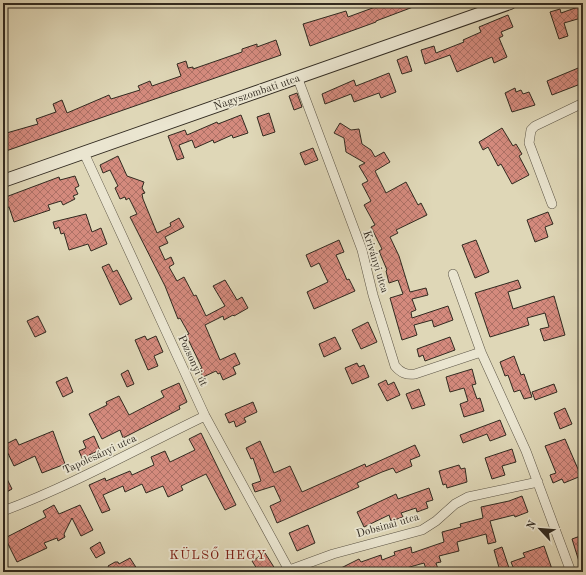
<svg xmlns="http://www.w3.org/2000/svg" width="586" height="575" font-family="'Old Standard TT',serif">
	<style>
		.building { fill: url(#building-cross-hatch); stroke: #312a20 }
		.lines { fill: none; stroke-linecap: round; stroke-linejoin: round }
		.street-casing { stroke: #5c5546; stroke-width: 10 }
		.secondary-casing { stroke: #312a20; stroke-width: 14 }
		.street { stroke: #eae5d0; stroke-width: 9 }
		.secondary { stroke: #eae5d0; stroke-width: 12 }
		.labels { text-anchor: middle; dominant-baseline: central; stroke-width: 3.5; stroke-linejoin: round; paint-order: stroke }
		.street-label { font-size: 11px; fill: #312a20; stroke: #eae5d0 }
		.quarter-label { font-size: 13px; letter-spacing: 1px; fill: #7a1f14; stroke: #eae5d0 }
	</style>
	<defs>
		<pattern id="building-cross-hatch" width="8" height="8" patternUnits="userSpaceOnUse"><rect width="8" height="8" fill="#d48a7d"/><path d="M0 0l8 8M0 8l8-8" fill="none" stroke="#ad7166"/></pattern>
	</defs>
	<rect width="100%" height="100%" fill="#dfd7b7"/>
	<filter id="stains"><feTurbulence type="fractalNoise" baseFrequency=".005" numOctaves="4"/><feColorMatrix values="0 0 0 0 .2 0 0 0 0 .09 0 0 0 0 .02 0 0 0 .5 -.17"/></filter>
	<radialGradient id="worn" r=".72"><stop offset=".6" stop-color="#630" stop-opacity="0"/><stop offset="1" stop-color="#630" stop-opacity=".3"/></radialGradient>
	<!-- building -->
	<path class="building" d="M377,3l44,1 -45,17v1l-66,24 -7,-22 43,-13 2,6 30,-11z
		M578,7l3,11 -17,5 4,13 -9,3 -9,-27 10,-3 1,4z
		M508,15l5,12 -12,5 2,4 -4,2 8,19 -13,6 -2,-6 -35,15 -7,-17 -25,9 -4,-14 13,-4 2,7 28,-11 -1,-2 18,-8 -2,-5z
		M276,40l5,15 -278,97v-18l35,-10 -2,-5 20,-7 -3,-8 9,-4 5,13 42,-18 2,4 29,-9 -2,-4 12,-5 2,5 29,-10 -4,-12 9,-3 2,7 5,-1v2l49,-17v-3l15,-5v3z
		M407,56l5,15 -10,3 -5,-14z
		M583,66v17l-31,12 -5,-14z
		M389,73l7,19 -15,6 -2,-5 -25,9 -3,-8 -26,10 -3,-10 32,-14 2,6z
		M515,88l1,4 5,-2 2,4 6,-2 6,13 -23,7 -7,-19z
		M297,93l5,14 -8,3 -5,-14z
		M269,113l6,19 -12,4 -6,-19z
		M241,115l7,18 -15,5 -1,-3 -18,8 -1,-3 -18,8 -3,-8 -13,5 5,13 -7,2 -9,-24 17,-6 2,5 30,-13 1,2z
		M340,123l11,7 8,-1 3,15 9,6 4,7 9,-5 6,10 -15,9 11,22 20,-11 12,23 3,-2 6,12 -31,15 2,3 -8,4 9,19 11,36 16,-4 2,7 -16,4 4,11 -5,2 1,6 36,-12 5,14 -19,7 -2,-7 -18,5 3,10 -15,5 -12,-42 13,-4 -5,-14 -9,3 -3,-12 1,-1 -8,-19 3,-2 -11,-22 4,-2 -11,-20 7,-4 -9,-17 6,-3 -9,-15 6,-3 -19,-11 -2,-14 -10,-5z
		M502,128l11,18 3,-2 6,10 -3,2 10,19 -17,9 -11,-20 -3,2 -10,-19 -5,3 -4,-8z
		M313,148l5,12 -13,5 -5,-12z
		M118,156l9,20 17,6 -2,6 3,5 -3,1 1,5 14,34 14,-7 -1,-3 9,-5 5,9 -19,10 3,6 -9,4 6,13 6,-3 3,7 -5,3 8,14 7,-4 10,19 2,-1 10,21 19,-10 -12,-20 12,-6 12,20 5,-3 6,11 -14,8 -1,-1 -9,5 -1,-4 -18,9 15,35 15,-7 5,11 -7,3 3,7 -13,6 -3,-7 -2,1 -2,-3 -13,6 -4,-8 3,-1 -16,-33 3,-1 -9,-16 -2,1 -13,-33 -35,-69 7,-3 -8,-16 -3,2 -1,-3 -5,2 -5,-11 3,-2 -8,-16 -7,3 -3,-8z
		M75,176l4,10 -4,2 3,6 -5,2 2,3 -12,6 -2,-4 -13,4 2,5 -36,12 -5,-15 -6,2v-11l56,-21 1,3z
		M548,212l5,12 -8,3 3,10 -13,5 -8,-22z
		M86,214l6,18 9,-4 6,16 -16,7 -3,-7 -19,6 -5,-17 -3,1 -2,-7 -4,2 -2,-7z
		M339,240l5,12 -8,3 11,25 2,-1 6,12 -41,18 -7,-17 21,-10 -9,-19 -8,4 -5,-12z
		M476,240l13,32 -14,6 -13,-33z
		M109,264l4,8 4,-2 15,29 -12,6 -18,-38z
		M518,280l3,8 -13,4 5,17 41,-13 11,39 -21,6 -4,-12 9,-2 -4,-14 -18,5 2,7 -39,12 -15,-44z
		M38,316l8,16 -11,5 -8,-16z
		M368,322l9,20 -16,7 -9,-19z
		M145,336l2,4 9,-4 7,16 -9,4 4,10 -10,4 -13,-30z
		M335,337l6,12 -17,8 -5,-13z
		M450,337l5,13 -30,11 -2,-6 -4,2 -2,-8z
		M514,356l7,19 3,-1 8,23 -8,2 -4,-9 -6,2 -6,-17 -3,1 -5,-14z
		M357,363l2,4 5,-2 5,12 -17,7 -7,-16z
		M472,369l4,15 -4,1 5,14 3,-1 4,13 -20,6 -4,-13 8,-3 -4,-13 -14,4 -4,-15z
		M128,370l6,14 -7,3 -6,-13z
		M67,377l6,15 -10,5 -7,-15z
		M386,380l2,5 6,-3 6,13 -13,6 -9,-17z
		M179,383l8,19 -8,4 1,3 -57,29 -3,-8 -18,9 -13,-25 18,-9 -1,-3 13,-6 10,19 35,-18 -3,-6z
		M554,384l3,8 -22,8 -3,-8z
		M419,389l6,16 -13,4 -6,-15z
		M253,402l4,10 -13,6 2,4 -10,5 -2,-6 -5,2 -4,-9z
		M565,408l7,16 -12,5 -6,-16z
		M500,420l6,15 -16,6 -3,-7 -24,9 -3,-8z
		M53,431l12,33 -23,9 -7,-17 -21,10 -10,-21 12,-6 3,6z
		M201,433l35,72 -11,5 -19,-36 -25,12 2,4 -15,7 -5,-11 -17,7 -4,-9 -17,8 -2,-6 -20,9 7,15 -8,3 -13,-28 16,-7 1,3 24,-10 2,4 22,-10 -3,-8 14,-6 5,11 25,-12 -6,-11z
		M94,436l6,14 -11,5 3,6 -7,4 -6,-14 7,-3 -3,-7z
		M565,439l16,37 -17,7 -2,-4 -9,4 -3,-8 6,-2 -11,-27z
		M260,441l14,32 16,-7 12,26 63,-28 1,3 49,-22 5,11 -10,4 2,6 -16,7 -3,-5 -11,4 -25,11 2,4 -82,36 -7,-17 11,-5 -7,-15 -19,6 -3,-8 9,-3 -8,-23 -2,1 -5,-11z
		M512,449l4,13 -14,4 3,9 -13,4 -7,-21z
		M459,465l2,4 4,-1 2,14 -20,6 -1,-4 -3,1 -4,-14z
		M3,471l9,18 -9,5z
		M429,488l4,12 -7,2 2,6 -11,4 -1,-4 -15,5 2,4 -12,4 -2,-6 -25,12 -7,-15 39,-18 2,5z
		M522,496l6,16 -13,5 -1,-2 -24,6 6,21 -8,2 -2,-10 -29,8 2,9 -20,5 2,6 -5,1 3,9h-12l-3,-9 -32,9h-20l-2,-5 -10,5h-27l26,-13 2,3 20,-7 1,5 13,-5 -1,-3 17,-5 1,6 32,-11 -2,-10 19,-5 -1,-3 23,-6 -2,-11 28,-6z
		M54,505l5,9 21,-9 13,25 -12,6 -9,-18 -8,16 1,3 -7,4 -1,-3 -13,5 3,5 -30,14 -12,-24 41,-21 -3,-6z
		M308,525l7,18 -18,8 -8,-18z
		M583,535v33h-2l-9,-29z
		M100,542l5,11 -9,5 -6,-10z
		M544,546l9,26h-38l-4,-10 14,-5 -2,-4z
		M502,547l7,21 -9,3 -6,-21z
		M265,553l12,19h-18l-7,-11z
		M130,558l9,14h-32l3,-2 -2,-4 7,-4h3l1,2z"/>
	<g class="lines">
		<defs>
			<path id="street" d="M298,79l64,171 11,45 22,71c6,7 11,9 20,8l66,-22
				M84,153l121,263 85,156
				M552,204l-23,-61 2,-13 4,-4 48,-23
				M453,274l28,78 45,99 45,121
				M3,511c70,-26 135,-63 202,-95
				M284,572l49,-18 89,-24 14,-9 19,-17 13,-7 70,-15"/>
			<path id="secondary" d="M3,181l507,-178"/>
		</defs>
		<!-- street casing -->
		<use href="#street" class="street-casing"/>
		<!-- secondary casing -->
		<use href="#secondary" class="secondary-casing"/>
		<!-- street -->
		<use href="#street" class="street"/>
		<!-- secondary -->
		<use href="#secondary" class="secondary"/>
	</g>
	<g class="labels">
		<!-- street labels -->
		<g class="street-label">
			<text transform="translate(257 93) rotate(-19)">Nagyszombati utca</text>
			<text transform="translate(375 262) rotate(73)">Kriványi utca</text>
			<text transform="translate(192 361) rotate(65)">Pozsonyi út</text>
			<text transform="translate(100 455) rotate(-25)">Tapolcsányi utca</text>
			<text transform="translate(388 526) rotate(-16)">Dobsinai utca</text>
		</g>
		<!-- quarter labels -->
		<g class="quarter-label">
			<text x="218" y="555">KÜLSŐ HEGY</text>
		</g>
	</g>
	<!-- margin -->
	<rect width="586" height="575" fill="none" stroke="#dfd7b7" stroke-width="16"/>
	<rect x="4" y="4" width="578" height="567" fill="none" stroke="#312a20" stroke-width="2"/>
	<rect x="8" y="8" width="570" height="559" fill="none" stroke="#312a20"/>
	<!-- north arrow -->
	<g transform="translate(540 529) rotate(296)" stroke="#eae5d0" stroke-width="3" paint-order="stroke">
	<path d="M0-3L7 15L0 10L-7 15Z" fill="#312a20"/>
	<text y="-6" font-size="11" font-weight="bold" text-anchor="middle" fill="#312a20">N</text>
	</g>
	<rect width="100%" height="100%" filter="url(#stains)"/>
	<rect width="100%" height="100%" fill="url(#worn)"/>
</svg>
